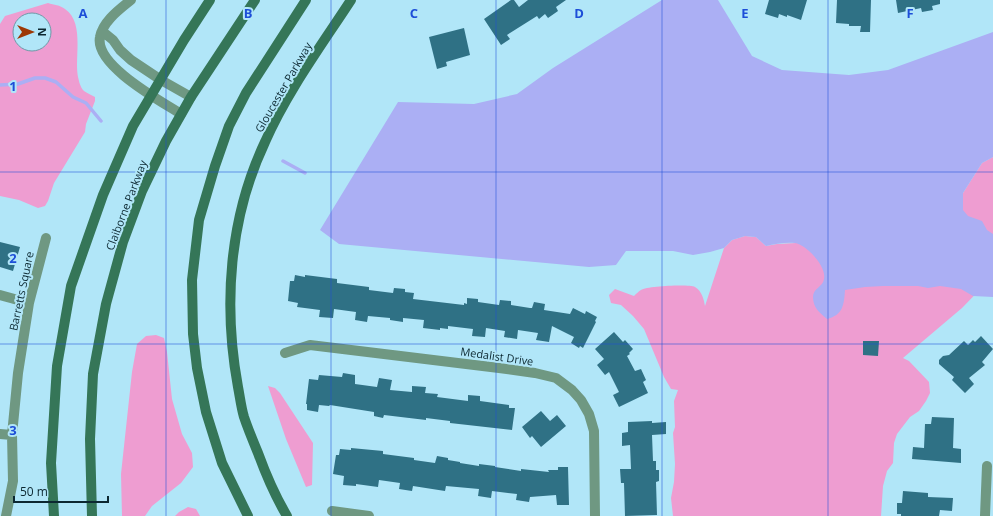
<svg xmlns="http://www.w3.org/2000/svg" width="993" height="516" font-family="'Open Sans',sans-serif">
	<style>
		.green { fill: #ee9dd1; fill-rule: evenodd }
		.water { fill: #abaff4 }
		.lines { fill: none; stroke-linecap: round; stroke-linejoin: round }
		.stream { stroke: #abaff4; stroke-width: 3.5 }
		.building { fill: #2f7185 }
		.minor { stroke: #6f9882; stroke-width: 10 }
		.secondary { stroke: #357658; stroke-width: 10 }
		.grid { fill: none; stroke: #1d4ed8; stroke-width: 1; stroke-opacity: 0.55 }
		.labels { text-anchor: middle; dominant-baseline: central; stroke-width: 4; stroke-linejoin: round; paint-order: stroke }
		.street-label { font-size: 11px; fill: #0c2831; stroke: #b1e6f8 }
		.grid-label { font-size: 13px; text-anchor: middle; font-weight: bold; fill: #1d4ed8; stroke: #b1e6f8; stroke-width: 4; stroke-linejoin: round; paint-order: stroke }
	</style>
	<rect width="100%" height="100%" fill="#b1e6f8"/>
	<!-- green -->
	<path class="green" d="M48,3c6,2 12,2 17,6 20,14 9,48 13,68 1,4 2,10 6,14 3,2 7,4 11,6v4l-9,23 -1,8 -31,51 -6,18 -3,5 -7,2 -19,-8 -19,-4v-172l5,-8zM20,20h24v24h-24z
		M993,157v119l-31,32 -59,50 6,3 20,21 1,11 -4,8 -7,10 -9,6 -13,17 -3,9 -1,20 -6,8 -4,15 -2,30h-208l-2,-18 3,-16 1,-18 -2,-31 2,-6 -1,-26 4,-11 -7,-1 -7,-12 -20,-48 -11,-13 -12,-11 -10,-2 -2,-8 6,-6 19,7c2,-2 5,-5 7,-6 7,-4 48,-6 54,-3 7,4 9,13 10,19l19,-58 8,-8 13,-4 11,1 10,9 11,-2 19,-1 167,-50 19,-30z
		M156,335l8,3 3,14 5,47 10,35 10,19 1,14 -12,16 -29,23 -7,10h-23l-1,-42 11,-102 5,-28 9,-8z
		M268,386l7,2 5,5 33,50 -1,42 -6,2 -20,-48z
		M188,507l8,2 4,7h-25l4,-4z"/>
	<!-- water -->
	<path class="water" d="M662,0h56l34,56 30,14 67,5 39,-5 105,-38v125l-11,6 -19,30v17l5,6 14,5 5,9 6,4v63l-20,-1 -12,-7 -21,-3 -12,2 -10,-2h-35l-18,1 -20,3c-1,15 -2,25 -18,29 -7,-6 -14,-11 -14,-22 0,-9 10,-10 11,-18 3,-12 -17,-34 -29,-36 -10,-1 -20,1 -29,3l-10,-9 -11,-1 -13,4 -8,8 -14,4 -17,3 -20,-4h-47l-10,14 -27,2 -250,-23 -19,-14 78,-128 76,2 43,-10 36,-26z"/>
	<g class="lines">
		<!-- stream -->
		<path class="stream" d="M0,85l18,-1 17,-6h10l11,4 17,15 13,6 15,18
			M283,161l22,12"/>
	</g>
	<!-- building -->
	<path class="building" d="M511,0h3l5,7 9,-7h38l-10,7 2,4 -10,7 -3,-4 -6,5 -2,-3 -30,19 3,4 -9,6 -17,-26z
		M769,0h38l-6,20 -14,-5v2l-8,-3 -1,4 -13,-4z
		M837,0h34l-1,32h-10l1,-6h-12v-2l-13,-1z
		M896,0h44v4l-8,2 1,4 -11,2 -1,-4 -23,5z
		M464,28l6,27 -24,7 1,4 -10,3 -8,-32z
		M0,242l20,5 -7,24 -13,-4z
		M295,275l10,2v-2l32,4v4l32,4v3l24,3 1,-5 11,1v3l9,1 -1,6 51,6v-2l3,1v-6l11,1v3l21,3 1,-5 11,1v4l19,3h2l2,-6 11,2 -1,6 26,4 3,-6 12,6 1,-3 11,6 -2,4 1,1 -13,26 -3,-2 -1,2 -8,-5 3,-6 -22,-11 -3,16 -13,-2 2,-7 -20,-3 -1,9 -13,-2 1,-6 -19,-3 -1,9 -13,-1 1,-7 -25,-3v3l-8,-1v2l-17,-2 1,-8 -21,-2v4l-13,-2v-2l-22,-2 -1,6 -12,-2 1,-8 -22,-3 -1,9 -14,-1 1,-7 -23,-3 1,-4 -10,-2 2,-20h4z
		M614,332l9,10 2,-2 8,9 -4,4 1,1 -3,2 8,15 6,-2 5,11 -3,2 5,11 -29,14 -6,-12 6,-3 -10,-20 -4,3 -8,-10 7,-6 -9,-10z
		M981,336l12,13 -11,13 3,3 -16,13 5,6 -9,9 -13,-13 2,-3 -15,-13v-4l4,-4 6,-1 15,-14 4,4 5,-5 2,2z
		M863,341h16l-1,15 -15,-1z
		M343,373l12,2v9l22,3 2,-9 13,2 -2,10 22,2v-6l14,1 -1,6 13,1 -1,3 31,4v-6l12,1v5l29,4v3h6l-3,22 -62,-7v-2l-24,-3v2l-42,-5 -1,3 -9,-2v-4l-44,-7 -1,1 -10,-1 -1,7 -11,-2v-6h-1l3,-25 9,1 1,-5 23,2z
		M541,411l9,10 7,-6 9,11 -25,21 -9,-11 -2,2 -8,-11z
		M932,417l22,1 -1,30 8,1v14l-49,-4 1,-12 11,1 1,-24h6z
		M652,421v2l14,-1v12l-14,1 1,26h3v9h3v11l-3,1 1,33 -32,1 -1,-33h-3l-1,-14h11l-1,-24 -8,1v-13l6,-1v-10z
		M351,448l32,3v3l31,4v2l21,3 2,-7 11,2v2l12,2v1l19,3v-2l16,2v1l26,4v-2l28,3 -1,-2h10v-3h10l1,38h-12l-1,-10 -26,2 -1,5 -13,-2 1,-6 -25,-3 -1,7 -13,-2 1,-7 -33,-3 -1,5 -32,-5 -1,5 -13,-2 1,-6 -21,-3 -1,7 -22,-3v2l-13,-1 1,-9 -11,-2 3,-19h3l1,-6 11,1z
		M903,491l25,2v4l25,1 -1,13 -12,-1 -1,6h-38v-2h-4v-11h5z"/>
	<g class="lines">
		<!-- minor -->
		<path class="minor" d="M131,0c-11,9 -28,21 -31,37 -6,28 61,64 81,77
			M102,31l11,9 7,10 11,10 30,20 30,17
			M0,295l29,8
			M285,353l25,-8 189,23 36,5 21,5 16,12 9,10 8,14 5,17 1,85
			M0,434l12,1
			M332,511l37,5
			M6,516l7,-35 -1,-46 6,-62 11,-70 17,-65
			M985,516l2,-50"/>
		<!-- secondary -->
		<path class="secondary" d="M54,516l-3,-53 6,-97 14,-80 32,-91 30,-69 51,-86 26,-40
			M92,516l-2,-77 3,-65 13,-70 17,-62 19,-51 24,-50 25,-44 64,-97
			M248,516l-26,-53 -16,-51 -9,-44 -4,-34 -1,-54 7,-60 16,-54 14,-40 17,-33 60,-93
			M287,516c-12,-20 -21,-41 -29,-63 -5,-12 -10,-24 -14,-36 -3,-10 -4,-20 -6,-30 -15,-82 -9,-169 27,-245 22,-50 56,-96 86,-142"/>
	</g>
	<!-- grid -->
	<path class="grid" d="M166,0v516M331,0v516M496,0v516M662,0v516M828,0v516M0,172h993M0,344h993"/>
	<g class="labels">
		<!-- street labels -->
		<g class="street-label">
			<text transform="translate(283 87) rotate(-60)">Gloucester Parkway</text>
			<text transform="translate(126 205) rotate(-69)">Claiborne Parkway</text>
			<text transform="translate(21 291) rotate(-78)">Barretts Square</text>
			<text transform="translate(497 356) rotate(8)">Medalist Drive</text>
		</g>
	</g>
	<g class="grid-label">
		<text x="83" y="18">A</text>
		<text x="248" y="18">B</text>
		<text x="414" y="18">C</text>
		<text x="579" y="18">D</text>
		<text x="745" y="18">E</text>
		<text x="910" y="18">F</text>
		<text x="13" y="91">1</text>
		<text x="13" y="263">2</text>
		<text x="13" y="435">3</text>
	</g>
	<!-- north arrow -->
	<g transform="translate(32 32) rotate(90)"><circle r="19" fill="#b1e6f8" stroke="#6f9aa8"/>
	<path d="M0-3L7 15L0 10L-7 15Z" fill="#9d3805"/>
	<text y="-6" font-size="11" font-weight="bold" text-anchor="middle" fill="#0c2831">N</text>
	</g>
	<!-- scale -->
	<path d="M14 496v6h94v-6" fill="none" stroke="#0c2831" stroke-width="2"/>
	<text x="20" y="496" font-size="12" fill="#0c2831" stroke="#b1e6f8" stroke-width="3" paint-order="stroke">50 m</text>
</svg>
